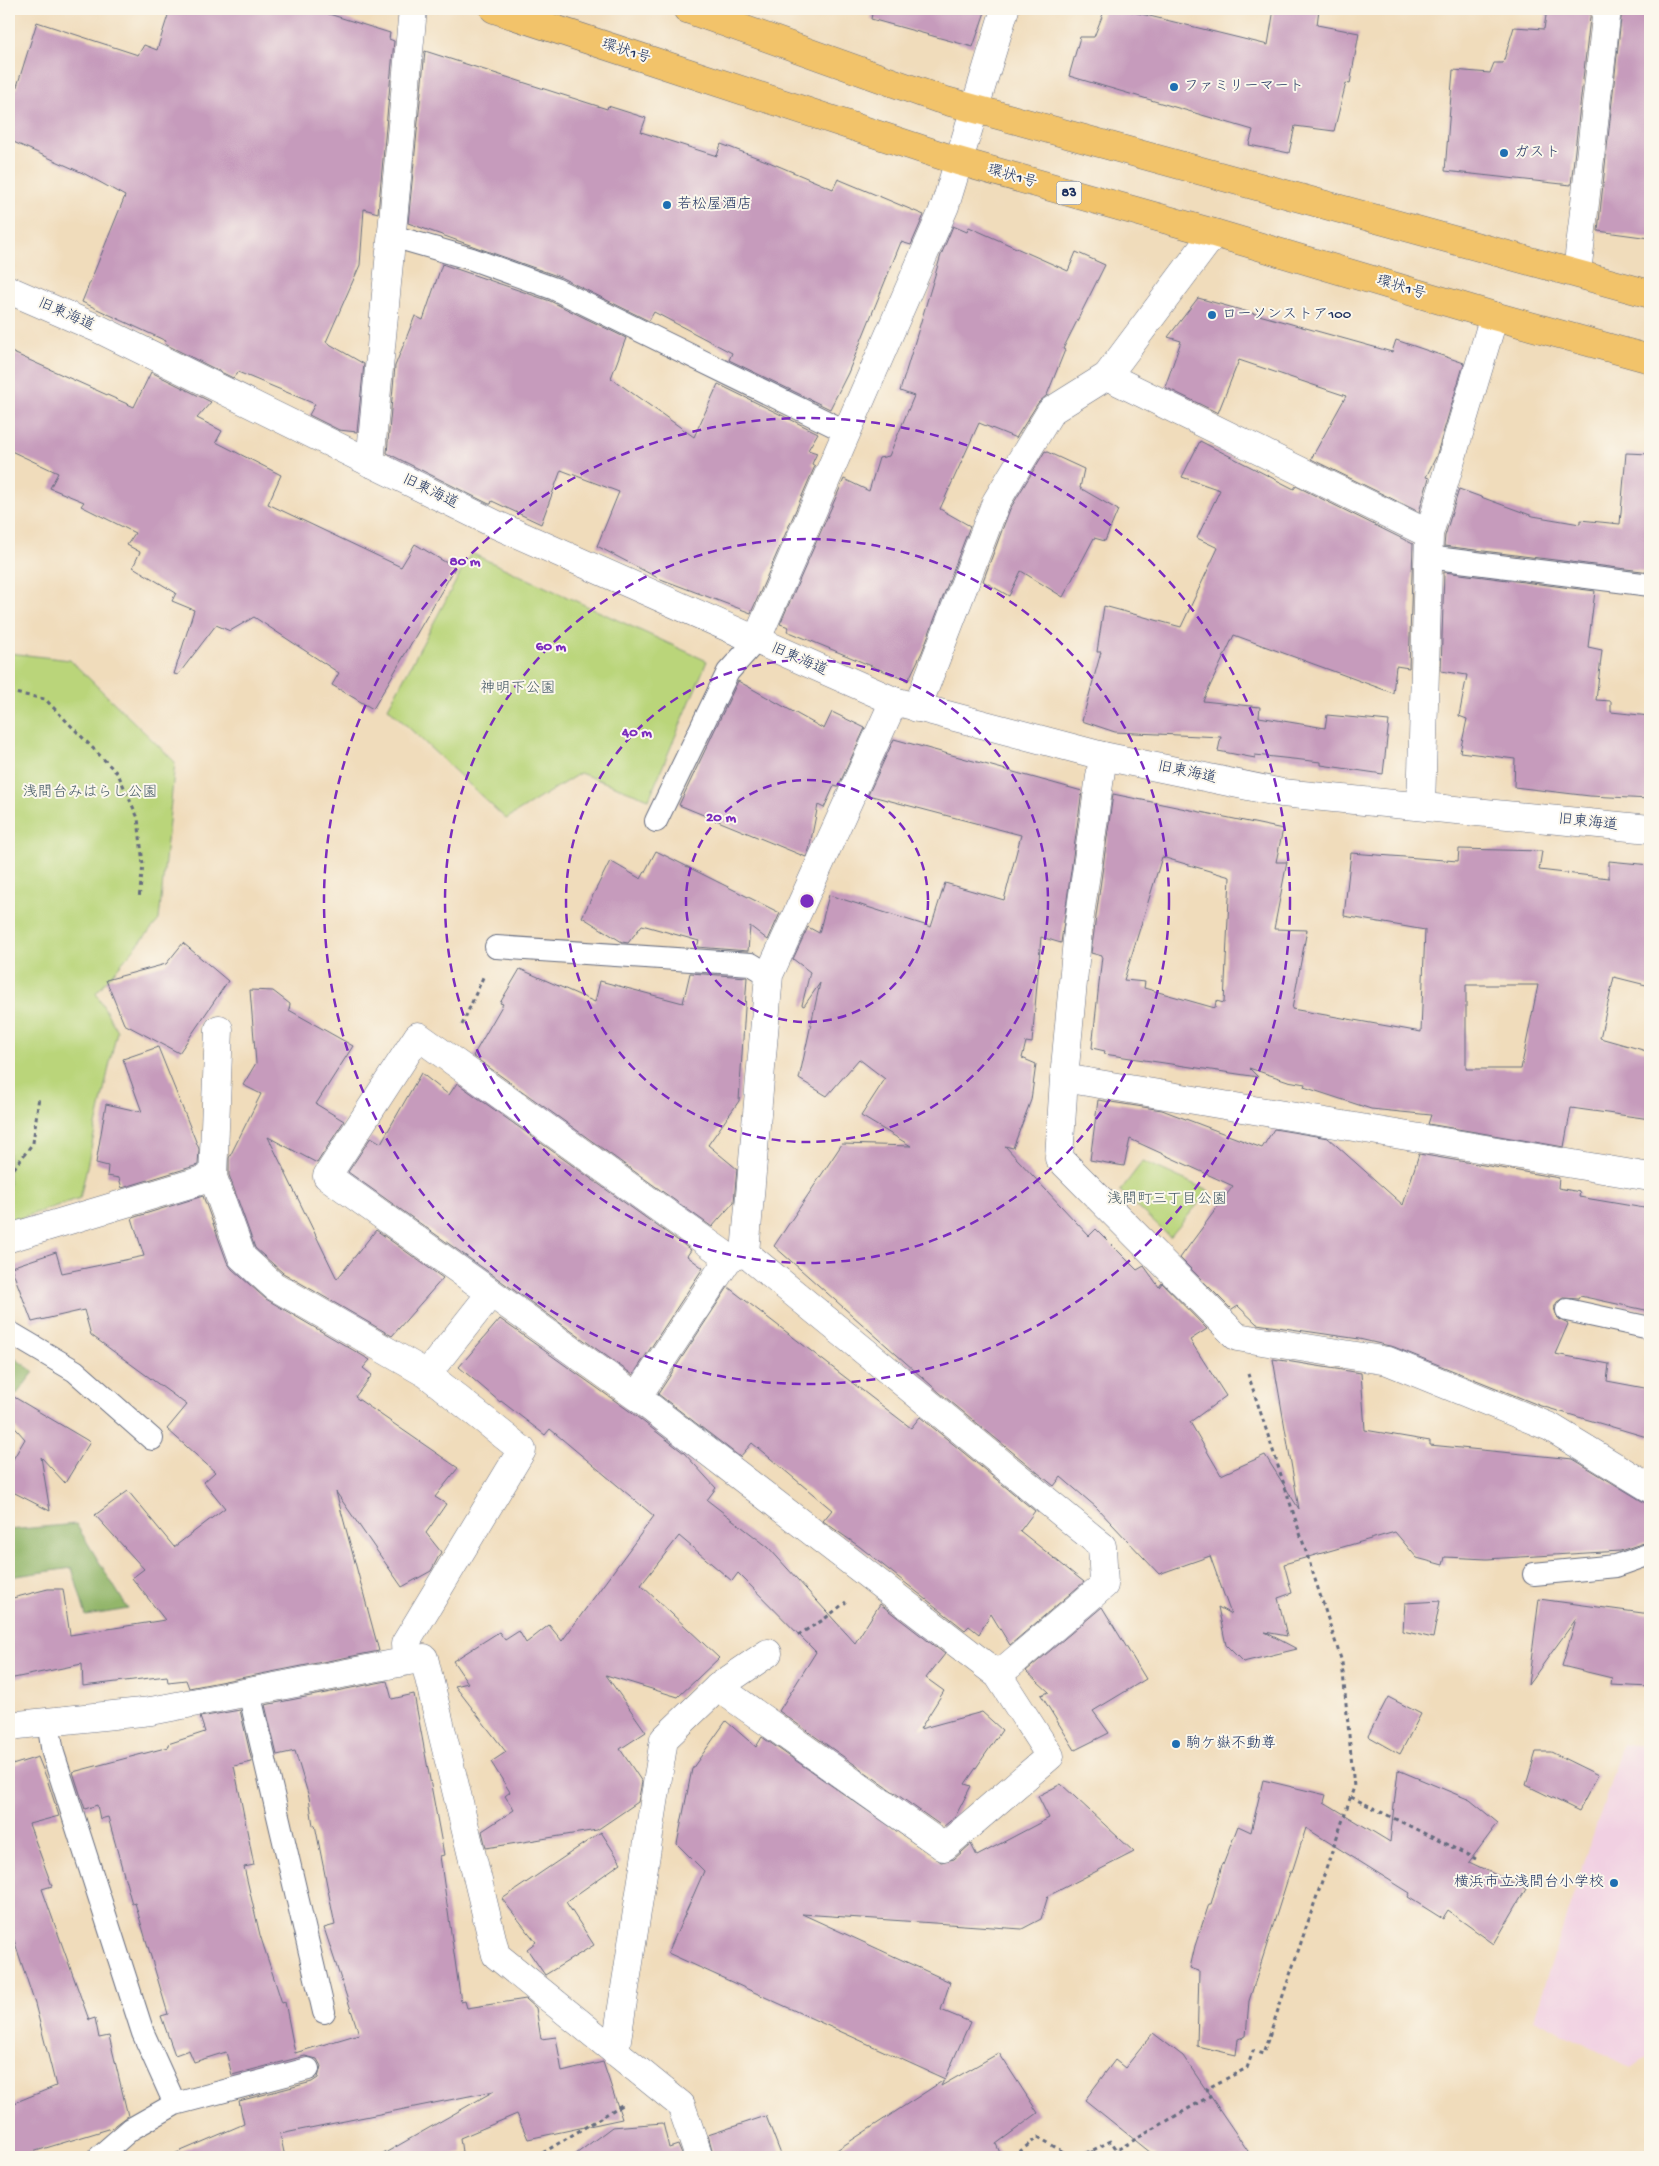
<svg xmlns="http://www.w3.org/2000/svg" width="1659" height="2166" font-family="'Gochi Hand','Klee One',sans-serif">
	<style>
		.built { fill: #f1d0e2 }
		.green { fill: #bad57a; stroke: #6a826c }
		.forest { fill: #93b66a; stroke: #577264 }
		.building { fill: #c69bbc; fill-rule: evenodd }
		.lines { fill: none; stroke-linecap: round; stroke-linejoin: round }
		.service-casing { stroke: #666c7f; stroke-width: 24 }
		.pedestrian-casing { stroke: #666c7f; stroke-width: 29 }
		.minor-casing { stroke: #666c7f; stroke-width: 29 }
		.tertiary-casing { stroke: #666c7f; stroke-width: 29 }
		.primary-casing { stroke: #666c7f; stroke-width: 29 }
		.path { stroke: #666c7f; stroke-width: 3; stroke-dasharray: 4 4; stroke-linecap: butt }
		.service { stroke: #fff; stroke-width: 22 }
		.pedestrian { stroke: #fff; stroke-width: 28 }
		.minor { stroke: #fff; stroke-width: 28 }
		.tertiary { stroke: #fff; stroke-width: 28 }
		.primary { stroke: #f2c36a; stroke-width: 28 }
		.ring { fill: none; stroke: #7b2cbf; stroke-width: 2.5; stroke-dasharray: 9 6 }
		.poi-dot { fill: #1f6fb2; stroke: #fbf7ec; stroke-width: 2 }
		.labels { text-anchor: middle; dominant-baseline: central; stroke-width: 4; stroke-linejoin: round; paint-order: stroke }
		.shield { fill: #fbf7ec; stroke: #5e6b89; stroke-width: 1 }
		.shield-label { font-size: 14px; font-weight: bold; fill: #1b2f5e }
		.street-label { font-size: 15px; fill: #1b2f5e; stroke: #fbf7ec }
		.poi-label { font-size: 15px; fill: #1b2f5e; stroke: #fbf7ec; text-anchor: start }
		.park-label { font-size: 15px; fill: #435865; stroke: #fbf7ec }
		.centre { fill: #7b2cbf; stroke: #fbf7ec; stroke-width: 2.5 }
		.ring-label { font-size: 15px; text-anchor: middle; font-weight: bold; fill: #7b2cbf; stroke: #fbf7ec; stroke-width: 4; stroke-linejoin: round; paint-order: stroke }
	</style>
	<rect width="100%" height="100%" fill="#fbf7ec"/>
	<filter id="ink" filterUnits="userSpaceOnUse"><feTurbulence type="fractalNoise" baseFrequency=".02" numOctaves="2"/><feDisplacementMap in="SourceGraphic" scale="10" xChannelSelector="R" yChannelSelector="G"/><feConvolveMatrix kernelMatrix="1 2 1 2 8 2 1 2 1" color-interpolation-filters="sRGB"/></filter>
	<filter id="wash" filterUnits="userSpaceOnUse"><feTurbulence type="fractalNoise" baseFrequency=".0096" numOctaves="4" result="noise"/><feDisplacementMap in="SourceGraphic" scale="20" xChannelSelector="R" yChannelSelector="G"/><feGaussianBlur stdDeviation="1.12" result="paint"/><feColorMatrix in="noise" values="0 0 0 0 0 0 0 0 0 0 0 0 0 0 0 0 0 1.4 0 .05"/><feComposite in="paint" operator="in"/></filter>
	<g filter="url(#wash)">
		<rect width="100%" height="100%" fill="#f0dcbb"/>
		<!-- built -->
		<path class="built" d="M1623,1744l27,2v309l-18,13 -99,-49z"/>
		<!-- green -->
		<path class="green" d="M471,553l236,108 -58,138 -69,-26 -74,46 -118,-111z
			M9,653l61,7 105,102 -16,158 -63,73 21,38 -37,167 -71,24z
			M1143,1161l66,30 -39,46 -50,-46z"/>
		<!-- forest -->
		<path class="forest" d="M9,1354l25,18 -25,32z
			M76,1524l52,85 -42,7 -14,-48 -63,9v-47z"/>
		<g id="blocks">
			<!-- building -->
			<path class="building" d="M170,9h143l77,24 -1,6 5,2 -16,172 -14,-4 -4,56 -34,77 38,22 -7,68 -18,-2 -30,-15 6,-11 -77,-32 -5,6 -68,-34 1,-3 -84,-39 43,-106 -40,-22 -76,-34v-28l28,-90 101,33 6,-10 13,5z
				M873,9h113l-13,38 -102,-28z
				M1105,9h16l147,36 6,-36h45l-2,16 42,8 -9,51 -4,-1 -12,48 -39,-5 -6,27 -40,-8 4,-15 -184,-54 11,-39h14z
				M1547,9h44l-20,176 -126,-14 8,-101 37,3 4,-10h9l11,-36 30,2z
				M1622,9h28v229l-52,-7z
				M425,51l182,58 1,-3 38,12 -5,14 76,24 4,-12 48,18 64,27 5,-10 86,36 -13,30 -10,-3 -53,131 -18,36 -101,-49 3,-7 -78,-41 -5,9 -89,-44 -152,-54z
				M953,226l14,6 2,-5 99,44 8,-19 29,13 -42,84 2,1 -18,45 -9,8 -22,35 -37,-15 -39,86 30,17 -48,126 -14,29 -121,-50 2,-4 -9,-3 64,-145 25,12 10,-33 10,-2 25,-60 -14,-5 41,-136z
				M442,264l108,37 76,37 -15,40 83,59 24,-53 100,49 -10,17 9,3 -5,11 3,2 -64,147 -93,-35 -61,-32 22,-54 -58,-22 -20,54 -49,-23 -1,3h-2l-102,-51 8,-87 20,-50 8,4z
				M1198,298l194,54 4,-12 68,23 -28,94 -10,20 3,1 -10,34 -108,-53 35,-63 -107,-36 -21,53 -53,-26 16,-46 -13,-4z
				M9,351l125,56 17,-35 60,30 -14,16 25,13 -6,11 65,33 -13,29 133,63 14,-23 40,24 -82,141 -41,-24 7,-12 -85,-56 -24,14 -14,-6 -38,50 -4,-1 20,-64 -22,-9 4,-8 -43,-26 7,-15 -13,-7 8,-12 -54,-27 3,-4 -34,-14 8,-15 -49,-23z
				M1200,441l94,48 2,-3 117,58 -4,124 -13,-2 -3,27 -159,-58 -31,66 57,6 -1,10 66,11 2,-13 62,6 -6,53 -62,-9v-3l-66,-7v3l-37,-7 3,-14 -106,-5 -33,-11 19,-69h-4l7,-46 77,21 37,-79 -21,-10 23,-48 -38,-13z
				M1045,451l39,18 -4,19 38,22 -13,31 -11,-3 -31,59 -42,-26 -12,25 -26,-15 27,-72z
				M1626,453l24,1v118l-206,-26 1,-10 14,-47 74,27 47,8v-4l40,4z
				M1444,572l151,19 -7,56 14,3 -6,50 15,1v11l39,4v83l-60,-3 -76,-9 1,-28 -55,-7 7,-33 -8,-3 8,-41 -26,-4z
				M738,681l86,48 8,-17 33,16 -27,59 -4,-1 -10,22 -6,-3 -9,45 -3,7 -127,-52z
				M894,739l188,52 -21,152 -20,-6 -9,106 -6,-1 -4,16 14,6 -5,36 -18,48 -8,-2 84,90 7,-7 41,41 7,-4 15,21 3,-4 45,46 -17,11 36,56 -36,26 31,53 44,-20 34,54 -26,-150 88,14 4,57 65,11v4l143,14 69,42 7,3 1,37 -30,10 -133,8 -42,-2 -2,8 -26,-7 -22,-26 -111,32 8,29 -14,5 9,38 -22,-4 32,17 -54,13 -17,-17 -8,-38 13,7 -21,-58 -51,18 -63,-67 -35,-30 -7,9 -114,-93 -166,-147 68,-102 69,2 -50,-30 24,-37 -26,-20 -32,37 -28,-17 21,-96 -16,23 -2,-1 8,-33 -17,-13 15,-32 11,6 10,-38 102,32 14,-44 59,17 17,-65 -153,-40z
				M1113,794l170,35 -7,33h11l-13,67 33,1 -15,79 129,23 4,-102 -81,-14 7,-63 107,8 1,-12 83,2 -3,19 70,8v-17l41,4v121l-36,-9 -14,61 50,14v67l-79,-11 -7,39 -136,-23 3,-9 -60,-6 -67,-22 1,-3 -17,-3 -39,-13 9,9 -154,-23 1,-3 -13,-3 10,-92 -11,-3zM1162,857l68,20 -6,126 -8,-2 -1,7 -71,-20 1,-6 -21,-2zM1466,985h72l-17,84h-55z
				M656,851l124,62 -12,27 -18,-14 -2,25 -51,-4 2,-6 -57,-16 -14,18 -6,-1 -40,-25 28,-56 31,18z
				M183,943l45,38 -49,72 -55,-29 -18,-44 60,-16z
				M520,969l75,33 5,-21 83,22 7,-30 57,4 -8,124 -31,44 29,24 -3,33 -22,25 -239,-171 30,-52 -3,-1z
				M250,990l23,1 17,13 -1,6 64,36 -37,58 28,17 -27,42 -49,-26 69,142 39,-49 67,48 -51,58 -109,-63 -28,-25 -26,-73v-17l32,-64 -18,-9 13,-22z
				M158,1047l41,102 -1,16 -76,23 -3,-10 -12,-2 1,-10 -12,-3 10,-59 36,8 -19,-53z
				M421,1073l28,22 8,-12 234,167 -4,6 16,12 -70,107 -285,-203 23,-35 10,6z
				M1098,1100l64,10 100,38 12,-19 54,9 75,67 16,-51 140,24 -1,10 22,4 -1,5 71,12v102l-70,-15 -2,3 -15,-1 -6,4 -3,6 4,11 10,5 -13,30 54,10 -2,17 43,8v49l-109,-32 -147,-59 -35,-8 -102,-15 -19,-18 -6,4 -52,-52 53,-72 -103,-47 -6,27 -34,-6z
				M203,1196l24,66 5,7 34,30 104,61 -7,8 9,7 -17,22 103,71 -23,29 11,7 -20,29 15,19 -10,19 -29,16 -66,-95 43,159 -190,37 -3,-8 -18,2 -1,-6 -84,10 -1,-22 -73,15v-80l39,-10h15l7,46 95,-15 -33,-42 12,-9 -49,-54 33,-24 46,56 51,-39 -21,-26 11,-10 -48,-43 20,-24 -96,-70 -7,-25 -52,12 -21,-55 45,-15 6,21 82,-17 -12,-38z
				M728,1287l183,141 9,-11 115,94 -15,20 64,51 -74,63 -19,-31 -12,20 -10,-8 -4,4 -105,-83 -37,-26 9,-11 -80,-67 -12,14 -82,-63z
				M500,1319l128,91 56,43 32,35 -9,12 61,47 87,96 25,-39 65,50 -19,24 18,13 -24,38 62,-17 20,18 -37,54 6,2 -16,31 -12,10 -164,-116 37,-59 -78,-79 -6,8 -53,-45 -38,49 78,73 -41,39 -72,-22 40,57 -26,17 22,33 -4,20 -41,28 -111,18 -4,-17 32,-21 -9,-14 5,-4 -19,-30 15,-10 -51,-66 13,-3 -15,-22 46,-29 6,8 14,-9 7,12 23,-18 13,16 92,-125 -104,-87 -5,6 -44,-34 -1,1 -41,-35z
				M9,1394l81,48 -25,41 -24,-26 9,54 -41,-21v-24l16,-27 -16,-18z
				M1539,1599l111,15v73l-39,-2 1,-7 -50,-12 14,-47 -48,66z
				M1440,1601l-7,37 -30,-7 2,-28z
				M1102,1607l44,72 -53,32 16,22 -34,17 -34,-55 8,-3 -23,-21z
				M387,1681l5,18 22,-5 30,161 -4,1 21,146 4,-1 2,7 59,-9 10,9 5,31 15,-2 6,35 41,-10 19,57 -94,20 -11,-25 -57,24 2,14 -23,5h-61l116,-66 -214,43 5,23h-118l77,-33 -5,-23 73,-19 6,-4 3,-12 -4,-7 -12,-3 -73,19 -6,-23 -32,10 -5,-12 -14,5 -14,-39 7,-2 -33,-111 -3,1 -24,-87 -8,2 -3,-14 -12,4 -12,-37 96,-25 -1,-3 37,-12 -5,-15 40,-7 12,52 -18,4 20,99 -10,2 16,68 22,68 3,-1 10,51 64,-19 -35,-106 11,-3 -20,-100 -2,1 -4,-29 -14,-46 -18,4 -12,-50z
				M1388,1697l33,17 -21,40 -32,-18z
				M726,1721l30,26 6,-10 179,125 13,-3 17,-15 6,12 72,-38 -11,-22 23,-12 73,68 -86,44 -7,23 -19,10 -220,-15 148,68 -9,28 29,12 -25,57 -277,-126 36,-82 -27,-27 15,-75z
				M1536,1752h15l47,23 -19,36 -53,-26z
				M38,1757l9,22 12,37 -30,8 23,62 -10,3 47,131 6,-2 4,20 10,-2 19,80 -16,12 -96,29h-7v-52l47,-19 -21,-82 -26,-79v-159z
				M1398,1770l72,30 28,23 -29,39 57,27 -32,55 -46,-33 -5,8 -35,-22 2,-4 -104,-65 -14,44h-2l-41,129 -3,35 -8,3 -2,16 -39,-9 2,-75 -9,-3 5,-22 14,-42h2l11,-39h1l15,-39 13,6 12,-52 63,15 -2,7 66,40z
				M601,1832l20,31 -55,39 28,43 -49,30 -18,-26 9,-7 -34,-43z
				M1153,2033l30,23 69,101h-96l-71,-57 30,-40 10,8z
				M999,2053l39,60 -42,31 6,13h-176l118,-77 -3,6z
				M766,2116l16,41h-68l-6,-22z
				M663,2123l6,25 9,-3 5,12h-111l40,-30z"/>
		</g>
	</g>
	<g filter="url(#ink)">
		<use href="#blocks" fill-opacity="0" stroke="#666c7f" stroke-width="1"/>
		<g class="lines">
			<defs>
				<path id="service" d="M392,236l80,23 83,30 292,143
					M1428,557l222,28
					M656,821l72,-149 28,-31
					M496,947l255,17 18,11
					M1567,1310l83,18
					M9,1332l66,39 77,68
					M1534,1574l82,-8 34,-12
					M249,1692l75,320
					M48,1722l5,31 90,280 32,71
					M99,2157l32,-28 44,-25 133,-35"/>
				<path id="pedestrian" d="M718,1687l50,-34"/>
				<path id="minor" d="M1577,273l30,-264
					M1107,376l322,158
					M370,463l43,-454
					M756,641l189,-435 60,-197
					M917,708l79,-206 55,-91 56,-35 107,-143
					M1103,756l-25,173 -14,149 -5,80 178,179 151,24 162,66 100,61
					M1421,806l8,-272 65,-218
					M1064,1078l586,99
					M213,1177l6,-148
					M9,1238l204,-61 29,80 32,29 153,88 95,76 -117,194 1,17
					M729,1258l-311,-222 -91,140 310,221 361,278
					M427,1374l64,-81
					M637,1397l92,-139 16,-5 24,-278 125,-274
					M9,1726l142,-15 273,-53 72,297 185,150 18,52
					M615,2052l49,-313 54,-52 226,160 106,-91 -52,-81 106,-90 -2,-39 -357,-293"/>
				<path id="tertiary" d="M9,290l90,39 398,196 397,176 209,55 179,37 368,36"/>
				<path id="primary" d="M494,9l464,152 256,72 280,83 156,43
					M687,9l252,90 711,195"/>
			</defs>
			<!-- service casing -->
			<use href="#service" class="service-casing"/>
			<!-- pedestrian casing -->
			<use href="#pedestrian" class="pedestrian-casing"/>
			<!-- minor casing -->
			<use href="#minor" class="minor-casing"/>
			<!-- tertiary casing -->
			<use href="#tertiary" class="tertiary-casing"/>
			<!-- primary casing -->
			<use href="#primary" class="primary-casing"/>
			<!-- path -->
			<path class="path" d="M9,692l36,7 73,75 20,44 5,47 -4,34
				M462,1025l22,-50
				M9,1175l24,-32 6,-47
				M798,1635l25,-15 23,-18
				M1351,1797l125,62
				M1091,2151l5,6
				M536,2157l89,-54
				M1013,2157l25,-20 34,20
				M1079,2157l32,-16 6,9 93,-54 -4,-7 41,-21 6,-17 10,3 91,-267 -12,-125 -94,-288"/>
			<!-- service -->
			<use href="#service" class="service"/>
			<!-- pedestrian -->
			<use href="#pedestrian" class="pedestrian"/>
			<!-- minor -->
			<use href="#minor" class="minor"/>
			<!-- tertiary -->
			<use href="#tertiary" class="tertiary"/>
			<!-- primary -->
			<use href="#primary" class="primary"/>
		</g>
	</g>
	<!-- distance rings -->
	<g class="ring">
		<circle cx="807" cy="901" r="121"/>
		<circle cx="807" cy="901" r="241"/>
		<circle cx="807" cy="901" r="362"/>
		<circle cx="807" cy="901" r="483"/>
	</g>
	<!-- markers -->
	<g class="poi-dot">
		<circle cx="1174" cy="87" r="5"/>
		<circle cx="1504" cy="153" r="5"/>
		<circle cx="667" cy="205" r="5"/>
		<circle cx="1212" cy="315" r="5"/>
		<circle cx="1176" cy="1744" r="5"/>
		<circle cx="1614" cy="1883" r="5"/>
	</g>
	<g class="labels">
		<!-- shield labels -->
		<rect class="shield" x="1056.5" y="181.5" width="25" height="23" rx="4"/>
		<g class="shield-label">
			<text x="1069" y="193">83</text>
		</g>
		<!-- street labels -->
		<g class="street-label">
			<text transform="translate(626 52) rotate(18)">環状1号</text>
			<text transform="translate(1012 177) rotate(16)">環状1号</text>
			<text transform="translate(1401 288) rotate(17)">環状1号</text>
			<text transform="translate(66 315) rotate(24)">旧東海道</text>
			<text transform="translate(430 492) rotate(26)">旧東海道</text>
			<text transform="translate(799 660) rotate(24)">旧東海道</text>
			<text transform="translate(1187 773) rotate(12)">旧東海道</text>
			<text transform="translate(1588 823) rotate(6)">旧東海道</text>
		</g>
		<!-- poi labels -->
		<g class="poi-label">
			<text x="1184" y="87">ファミリーマート</text>
			<text x="1514" y="153">ガスト</text>
			<text x="677" y="205">若松屋酒店</text>
			<text x="1222" y="315">ローソンストア100</text>
			<text x="1186" y="1744">駒ケ嶽不動尊</text>
			<text x="1604" y="1883" text-anchor="end">横浜市立浅間台小学校</text>
		</g>
		<!-- park labels -->
		<g class="park-label">
			<text x="518" y="689">神明下公園</text>
			<text x="90" y="793">浅間台みはらし公園</text>
			<text x="1167" y="1200">浅間町三丁目公園</text>
		</g>
	</g>
	<circle cx="807" cy="901" r="8" class="centre"/>
	<g class="ring-label">
		<text x="465" y="565">80 m</text>
		<text x="551" y="650">60 m</text>
		<text x="637" y="736">40 m</text>
		<text x="721" y="821">20 m</text>
	</g>
	<!-- margin -->
	<rect width="1659" height="2166" fill="none" stroke="#fbf7ec" stroke-width="30"/>
</svg>
